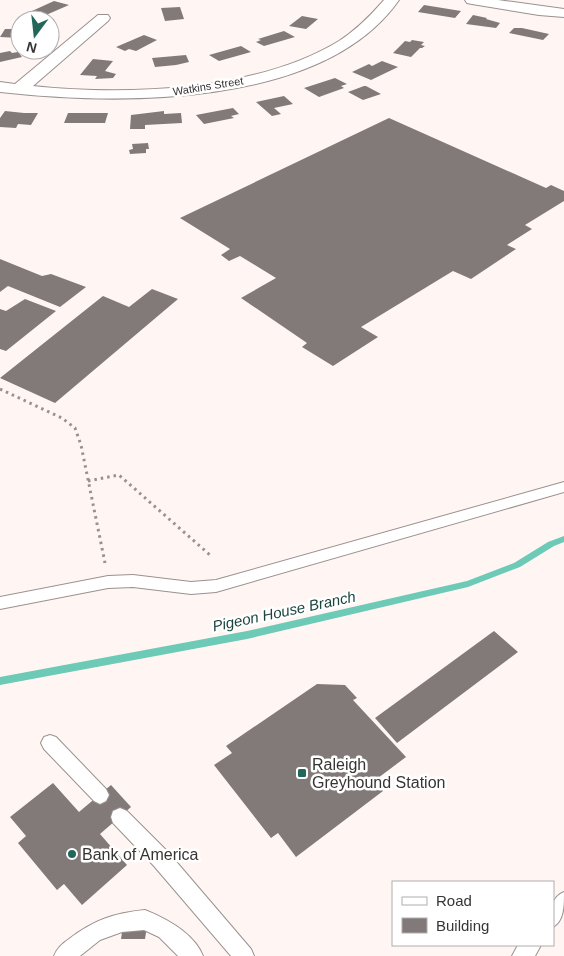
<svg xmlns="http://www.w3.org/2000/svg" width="564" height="956" font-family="Arial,sans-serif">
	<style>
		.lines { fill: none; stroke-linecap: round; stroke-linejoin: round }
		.stream { fill: #6ccab6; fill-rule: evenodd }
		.building { fill: #827a78 }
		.lane-casing { stroke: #9a918f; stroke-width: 2 }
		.street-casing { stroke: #9a918f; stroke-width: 2 }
		.path { stroke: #989190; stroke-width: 3; stroke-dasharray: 2.5 4; stroke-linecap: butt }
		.lane { fill: #fff; fill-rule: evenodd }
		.street { fill: #fff; fill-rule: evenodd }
		.poi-dot { fill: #21675a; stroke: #fff; stroke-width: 2 }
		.labels { text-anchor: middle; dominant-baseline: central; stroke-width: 5; stroke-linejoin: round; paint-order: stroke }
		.far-street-label { font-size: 11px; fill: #383434; stroke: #fff }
		.water-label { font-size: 15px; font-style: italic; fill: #1a453c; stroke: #fff }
		.near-poi-label { font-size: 16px; fill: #383434; stroke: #fff; text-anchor: start }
	</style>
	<rect width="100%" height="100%" fill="#fff6f3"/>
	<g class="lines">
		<!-- stream -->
		<path class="stream" d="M564,536v6l-10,4 -34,21 -52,20 -221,52 -247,46v-8l247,-46 220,-50 47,-18 34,-21z"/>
	</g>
	<!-- building -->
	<path class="building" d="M54,1l15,4 -23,10 -14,-4z
		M424,5l37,6 -6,7 -37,-6z
		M180,7l4,12 -19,2 -4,-13z
		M473,15l14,3 -1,1 14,4 -4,5 -30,-4z
		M302,16l16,3 -12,10 -17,-3z
		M19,26l1,12 -20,-1 5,-8h11z
		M514,28h8l27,6 -6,6 -34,-7z
		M284,31l11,6 -31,9 -8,-4 5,-2 -3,-1z
		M144,35l13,5 -21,11 -7,-2 -4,2 -9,-4z
		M412,40l12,2 -3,3 4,1 -3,2h-2l-9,9 -18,-4 12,-12 5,1z
		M241,46l10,6 -32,9 -10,-6z
		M10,51l2,2 6,-1 4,5 -22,5v-9z
		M186,55l3,7 -13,3 -21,2 -3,-9z
		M93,59l20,2 -8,10 11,3 -3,4 -18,1 2,-3 -17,-1z
		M382,61l16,6 -27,13 -19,-8 17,-8 3,2z
		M335,78l12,6 -6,2 3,2 -25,9 -15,-9z
		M364,86h2l15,8 -18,6 -15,-8z
		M284,96l9,8 -19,4 7,6 -9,2 -16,-14z
		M233,108l6,6 -8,2 3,2 -30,6 -8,-9z
		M5,111l19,2h14l-7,12 -13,-1 -2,4 -16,-1v-9z
		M164,111v3l17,-1 1,10 -37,2v4h-15l1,-14z
		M68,113h40l-3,10h-41z
		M389,118l157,70 5,-3 13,6v10l-39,24 7,4 -25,16 9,4 -45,30 -18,-8 -92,56 17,10 -45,29 -31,-19 5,-4 -66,-45 35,-20 -36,-22 -11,5 -8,-6 9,-6 -50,-31z
		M148,143l1,6h-3v4l-16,1 -1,-4 4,-1 -1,-5z
		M0,259l42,17 9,-2 35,13 -26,20 -52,-21 -8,6z
		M152,289l26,10 -123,104 -55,-25 103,-82 26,11z
		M25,299l31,12 -50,40 -6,-2v-40l6,2z
		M494,631l24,21 -121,91 -22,-25z
		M317,684l28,1 12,13 -4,2 53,57 -32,24 9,10 -87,66 -18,-24 -7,5 -57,-73 18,-12 -6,-7z
		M53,783l26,29 32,-27 20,22 -31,27 27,31 -45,40 -18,-21 -7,6 -39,-47 8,-7 -16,-19z
		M123,926h24l-2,13h-24z"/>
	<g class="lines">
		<defs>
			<path id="lane" d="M564,482v10l-348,100 -25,2 -58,-7 -25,1 -108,21v-12l108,-21 25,-1 58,7 25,-2z
				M50,735l6,2 50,52 3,6 -3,6 -6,3 -6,-3 -50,-52 -3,-6 3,-6z
				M120,808l7,3 41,41 83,97 3,7h-23l-77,-90 -41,-43 -2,-6 2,-6z
				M564,892c0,14 0,29 -11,35 -1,-14 -4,-29 11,-35z
				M145,910c22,9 49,23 58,46h-25l-19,-19 -15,-7 -22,2 -22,8 -20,16h-26c3,-8 8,-12 15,-17 25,-19 45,-26 76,-29z
				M518,945h23l-6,11h-23z"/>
			<path id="street" d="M384,0h15c-76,109 -282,105 -399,92v-10l15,2 83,-69h10l2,3 -2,3 -75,65c94,10 224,5 306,-45 17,-11 32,-26 45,-41z
				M465,0h33l66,9v8l-25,-2 -67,-11 -5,-1z"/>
		</defs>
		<!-- lane casing -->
		<use href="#lane" class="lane-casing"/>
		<!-- street casing -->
		<use href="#street" class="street-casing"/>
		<!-- path -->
		<path class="path" d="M0,389l62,29 13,10 6,17 24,118
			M88,481l31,-6 91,80"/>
		<!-- lane -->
		<use href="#lane" class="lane"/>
		<!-- street -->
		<use href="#street" class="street"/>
	</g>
	<!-- markers -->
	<g class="poi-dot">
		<rect x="297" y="768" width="10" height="10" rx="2.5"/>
		<circle cx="72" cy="854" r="5"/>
	</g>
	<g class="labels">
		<!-- far-street labels -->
		<g class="far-street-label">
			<text transform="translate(208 86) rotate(-9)">Watkins Street</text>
		</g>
		<!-- water labels -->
		<g class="water-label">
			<text transform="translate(284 611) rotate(-12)">Pigeon House Branch</text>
		</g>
		<!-- near-poi labels -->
		<g class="near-poi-label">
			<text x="312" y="764">Raleigh<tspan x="312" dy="18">Greyhound Station</tspan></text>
			<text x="82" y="854">Bank of America</text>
		</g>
	</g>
	<!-- legend -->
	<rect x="392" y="881" width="162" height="65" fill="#ffffff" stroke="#afaeae"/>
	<rect x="402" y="897" width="25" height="8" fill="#ffffff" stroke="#afaeae"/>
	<text x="436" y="906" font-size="15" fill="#383434">Road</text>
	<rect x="402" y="918" width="25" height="15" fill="#827a78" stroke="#afaeae"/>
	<text x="436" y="931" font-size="15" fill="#383434">Building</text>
	<!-- north arrow -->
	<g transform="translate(35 35) rotate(195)"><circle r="24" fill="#ffffff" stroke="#afaeae"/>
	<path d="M0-4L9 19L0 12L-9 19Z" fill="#21675a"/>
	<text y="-8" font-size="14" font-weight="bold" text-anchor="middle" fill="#383434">N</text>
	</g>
</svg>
